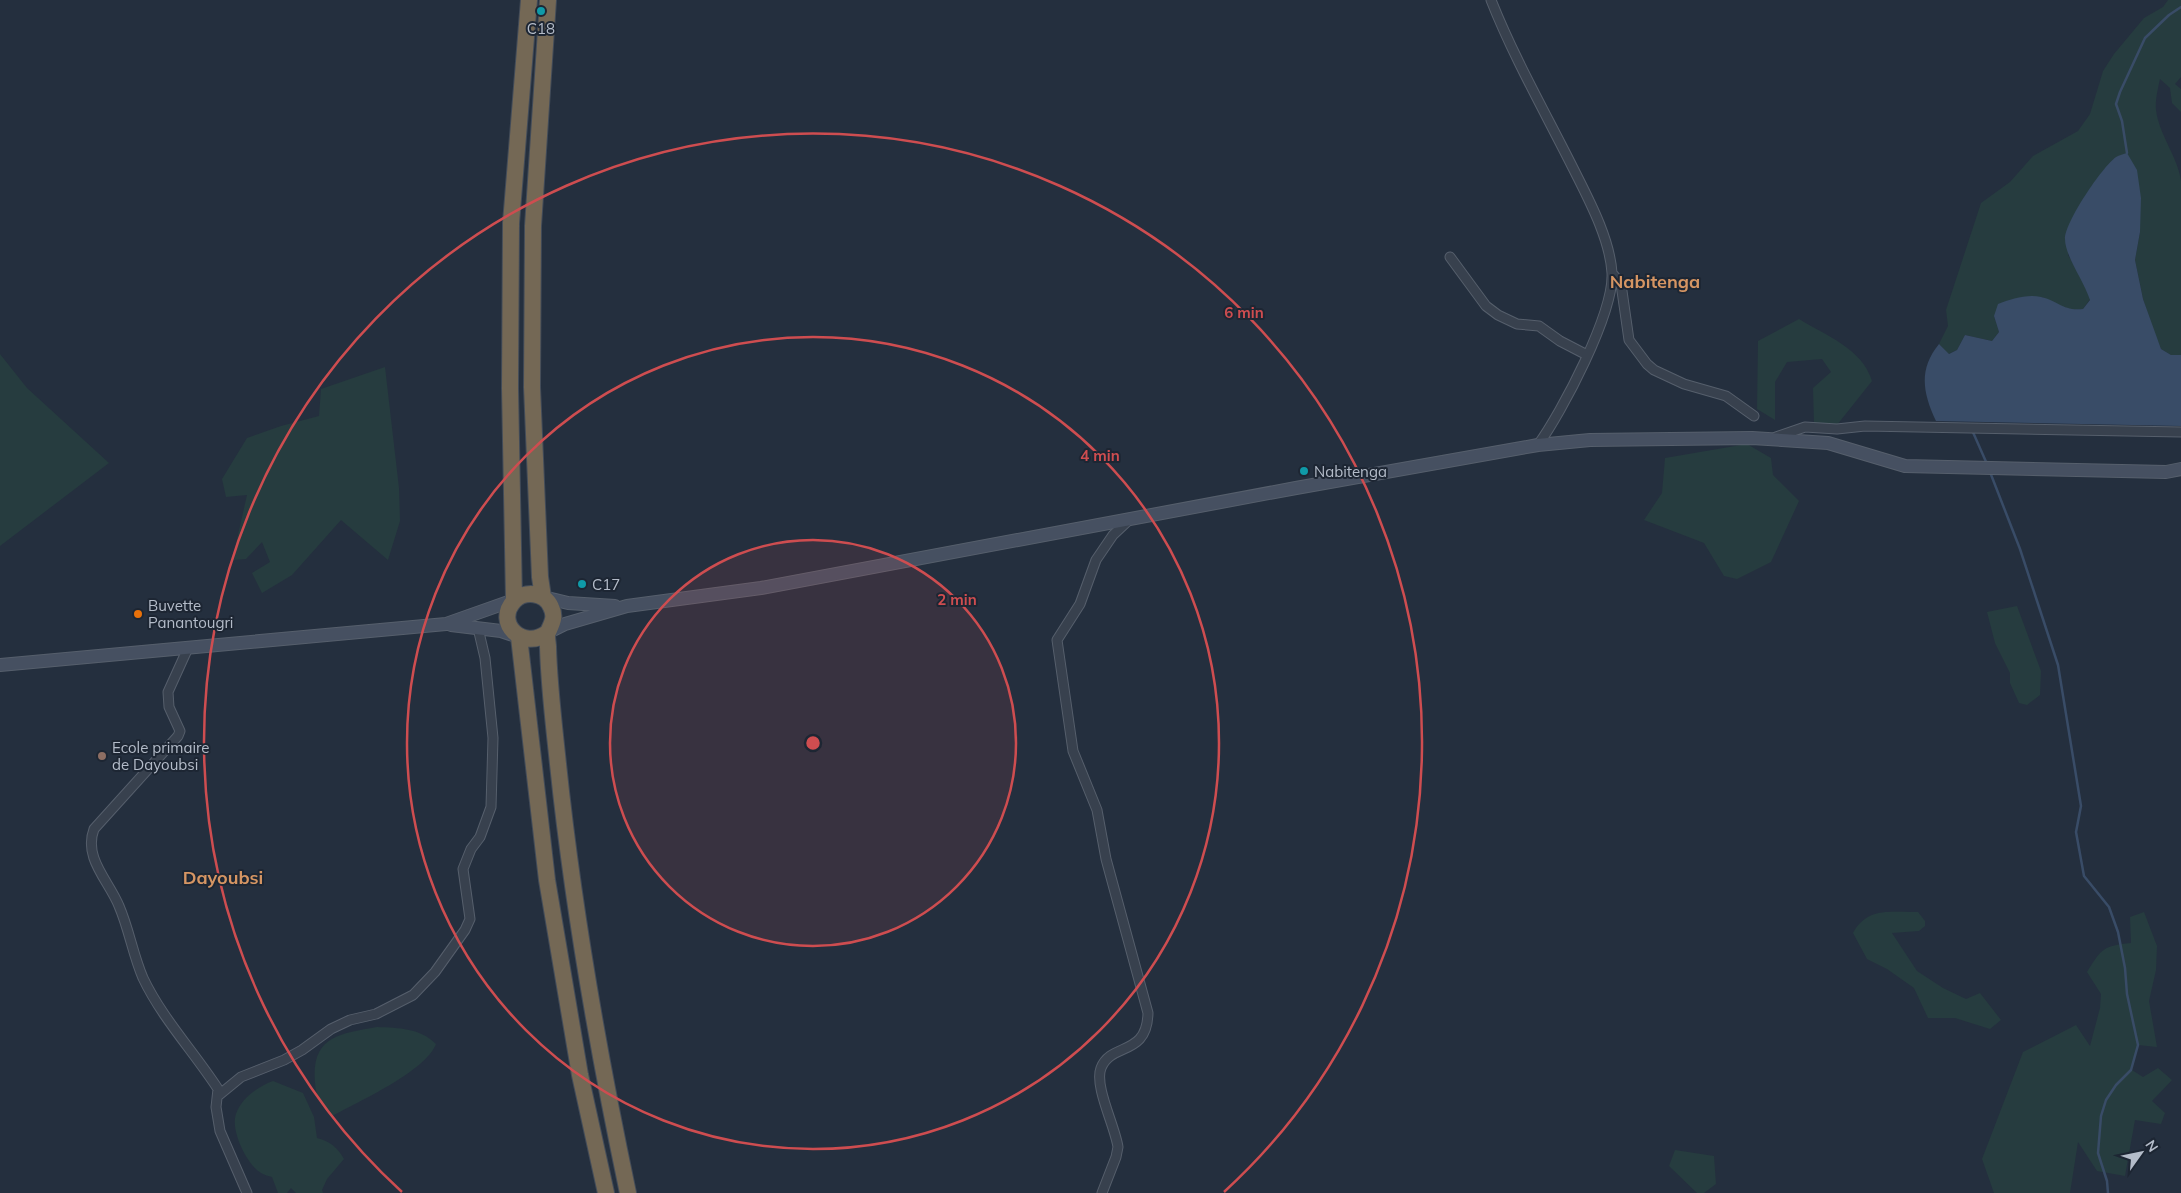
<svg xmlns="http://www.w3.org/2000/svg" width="2181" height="1193" font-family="Mulish,sans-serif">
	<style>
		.green { fill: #263c3f }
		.water { fill: #394c67 }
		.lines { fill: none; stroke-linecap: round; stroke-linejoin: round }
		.stream { stroke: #394c67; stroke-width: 2.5 }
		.street-casing { stroke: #565f6c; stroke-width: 11 }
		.secondary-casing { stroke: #565f6c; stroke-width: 14 }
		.highway-casing { stroke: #434c59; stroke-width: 18 }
		.street { stroke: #38414e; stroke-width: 9 }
		.secondary { stroke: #465061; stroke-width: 12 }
		.highway { stroke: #746855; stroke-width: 16 }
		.ring { fill: none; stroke: #ce4d50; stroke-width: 2.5 }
		.culture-dot { fill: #0f9aa8; stroke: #1d2633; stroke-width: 2 }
		.food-dot { fill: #e8710a; stroke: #1d2633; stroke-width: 2 }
		.education-dot { fill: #8d6e63; stroke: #1d2633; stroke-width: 2 }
		.labels { text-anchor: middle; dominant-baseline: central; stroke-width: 4; stroke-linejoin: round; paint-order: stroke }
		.poi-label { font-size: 15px; fill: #b4bcc9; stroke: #1d2633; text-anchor: start }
		.quarter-label { font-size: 18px; font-weight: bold; fill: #d59563; stroke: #1d2633 }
		.centre { fill: #ce4d50; stroke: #1d2633; stroke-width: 2.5 }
		.ring-label { font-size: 15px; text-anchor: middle; font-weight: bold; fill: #ce4d50; stroke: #1d2633; stroke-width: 4; stroke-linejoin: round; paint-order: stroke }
	</style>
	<rect width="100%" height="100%" fill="#242f3e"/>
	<!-- green -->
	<path class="green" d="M2168,0h13v77l-6,7 6,5v23l-9,-9 -2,-15 -10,-9c-2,9 -5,22 -4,31 3,25 22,47 25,71v174h-10l-10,-6 -5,-12 -13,-38 -8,-39 5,-28 -24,-75 -25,31 -23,67 15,24 7,20 -7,10 -14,1 -27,-13 -48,19 5,16 -7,9 -27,-6 -8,15 -9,4 -9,-10 9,-18 -2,-16 35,-107 29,-21 23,-26 45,-25 12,-17 13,-43 11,-17 30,-36 19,-11z
		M1799,319c26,16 64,30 73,62l-35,44h-23l-1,-37 18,-16 -9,-13 -35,3 -12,20v38l-18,-11 1,-68z
		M0,354l27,34 82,75 -109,83z
		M385,367l14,121 1,33 -12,39 -47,-40 -49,55 -30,18 -10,-20 18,-11 -8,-20 -16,17 -12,1 1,-12 12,-53 -21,2 -4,-18 25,-41 34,-12 38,-10 2,-27z
		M1747,444l24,14 2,17 26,26 -28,61 -34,17 -13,-3 -20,-33 -60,-23 18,-27 3,-35z
		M2017,606l24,65 -1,24 -13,10 -8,-2 -9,-20v-10l-15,-30 -8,-31z
		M1918,912l7,9v5l-6,5 -27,2 25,38 26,17 23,11 14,-6 21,27 -11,9 -35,-11h-27l-14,-30 -27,-19 -20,-10 -14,-26c15,-27 38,-20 65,-21z
		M2144,912l13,34 -1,24 -7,31 8,46 -19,-2 -6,25 11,7 15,-9 14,12 -20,21 13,12 -4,11 -26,-4 -10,56 -28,-5 -19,-29 -8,51h-76l-12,-34 41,-107 53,-27 14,21 10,-38 1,-14 -14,-22c15,-24 16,-26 44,-29l-1,-26z
		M377,1027c22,1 43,1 59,17 -10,27 -78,58 -104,72 -11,-9 -16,-19 -17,-33 -4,-47 24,-49 62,-56z
		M273,1081l30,12 11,24 3,21c14,4 20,9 27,21l-17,20 -5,11 1,3h-27l-5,-5 -4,5h-9l-6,-16c-3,-1 -8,-2 -11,-4 -14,-8 -31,-43 -25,-59 5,-16 23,-28 37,-33z
		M1675,1150l39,6 2,28 -12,9h-7l-28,-27z"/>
	<!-- water -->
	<path class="water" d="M2127,153l10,17 4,28 -1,34 -5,28 8,39 18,50 10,6h10v71l-245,-5c-13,-28 -18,-51 3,-77l10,10 8,-4 8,-15 27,6 7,-9 -5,-16 4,-12c13,-5 29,-10 43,-7 18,4 21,14 42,12l7,-9c-6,-19 -25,-44 -25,-61 0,-17 37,-72 51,-82 3,-2 8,-3 11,-4z"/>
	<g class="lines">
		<!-- stream -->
		<path class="stream" d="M2127,153l-5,-32 -6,-17 4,-12 25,-54 24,-23 12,-8
			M1972,430l15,34
			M1990,472l30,77 38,116 23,141 -5,26 8,44 25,31 9,25 7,36 2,26 11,51 -7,25 -15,15 -10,15 -5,16 -3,37 9,28 1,12"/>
		<defs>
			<path id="street" d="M1491,0c23,58 55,114 83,170 15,30 36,69 38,103 2,40 -50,139 -74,172
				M1450,257l36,49 12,9 19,9 22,2 21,15 27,14
				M1612,273l9,11 8,56 18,24 7,6 30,14 42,12 28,20
				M1776,437l29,-10 32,2 28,-3 316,6
				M188,648l-20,44 1,15 11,24 -2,5 -84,93c-11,29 15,52 25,77 10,23 14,49 24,72 19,40 51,74 75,111l-2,18 4,24 27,62
				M219,1095l22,-18 43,-17 18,-10 29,-21 19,-9 26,-6 37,-19 22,-23 30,-42 5,-11 -7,-50 8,-20 9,-12 11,-30 2,-69 -8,-80 -7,-30
				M1102,1193l14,-36 2,-10c-3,-21 -24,-61 -17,-79 10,-26 46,-11 47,-55l-42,-154 -9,-49 -24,-59 -16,-111 23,-36 16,-44 17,-25 16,-15"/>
			<path id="secondary" d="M543,597l25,6 47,3
				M451,625l50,6 18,6
				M547,633l18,-9 62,-18 134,-18 535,-100 242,-43 52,-5 162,-2 76,5 77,23 261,6 15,-3
				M0,665l446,-41 68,-24"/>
			<path id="highway" d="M543,597l-3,-20 -8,-190 1,-161 15,-226
				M514,600l-4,-212 1,-165 18,-223
				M547,633c-24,18 -53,-10 -33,-32 10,-11 31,-9 37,6 5,10 1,16 -3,25 -2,4 0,11 0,15 1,39 6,78 10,117 15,144 40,287 70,429
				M519,637l28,243 33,195 26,118"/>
		</defs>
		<!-- street casing -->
		<use href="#street" class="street-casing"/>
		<!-- secondary casing -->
		<use href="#secondary" class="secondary-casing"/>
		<!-- highway casing -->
		<use href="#highway" class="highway-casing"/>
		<!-- street -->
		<use href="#street" class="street"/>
		<!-- secondary -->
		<use href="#secondary" class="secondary"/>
		<!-- highway -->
		<use href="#highway" class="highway"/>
	</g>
	<!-- distance rings -->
	<circle cx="813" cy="743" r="203" fill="#ce4d50" fill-opacity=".12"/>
	<g class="ring">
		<circle cx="813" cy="743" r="203"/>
		<circle cx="813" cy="743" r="406"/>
		<path d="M402 1192A609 609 0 1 1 1224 1192"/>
	</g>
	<!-- markers -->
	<g class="culture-dot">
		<circle cx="541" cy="11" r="5"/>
		<circle cx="1304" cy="471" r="5"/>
		<circle cx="582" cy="584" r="5"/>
	</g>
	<circle class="food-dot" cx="138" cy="614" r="5"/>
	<circle class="education-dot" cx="102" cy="756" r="5"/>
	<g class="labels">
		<!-- poi labels -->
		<g class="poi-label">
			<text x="541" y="28" text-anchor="middle">C18</text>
			<text x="1314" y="471">Nabitenga</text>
			<text x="592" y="584">C17</text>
			<text x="148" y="605">Buvette<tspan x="148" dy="17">Panantougri</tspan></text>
			<text x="112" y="747">Ecole primaire<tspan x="112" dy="17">de Dayoubsi</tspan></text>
		</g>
		<!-- quarter labels -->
		<g class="quarter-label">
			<text x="1655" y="281">Nabitenga</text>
			<text x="223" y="877">Dayoubsi</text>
		</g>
	</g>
	<circle cx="813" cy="743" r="8" class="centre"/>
	<g class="ring-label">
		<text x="1244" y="318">6 min</text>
		<text x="1100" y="461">4 min</text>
		<text x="957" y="605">2 min</text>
	</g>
	<!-- north arrow -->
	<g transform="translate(2141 1153) rotate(57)" stroke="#1d2633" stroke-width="4" paint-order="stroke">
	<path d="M0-4L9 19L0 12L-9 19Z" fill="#b4bcc9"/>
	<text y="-8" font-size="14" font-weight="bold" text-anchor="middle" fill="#b4bcc9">N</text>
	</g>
</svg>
